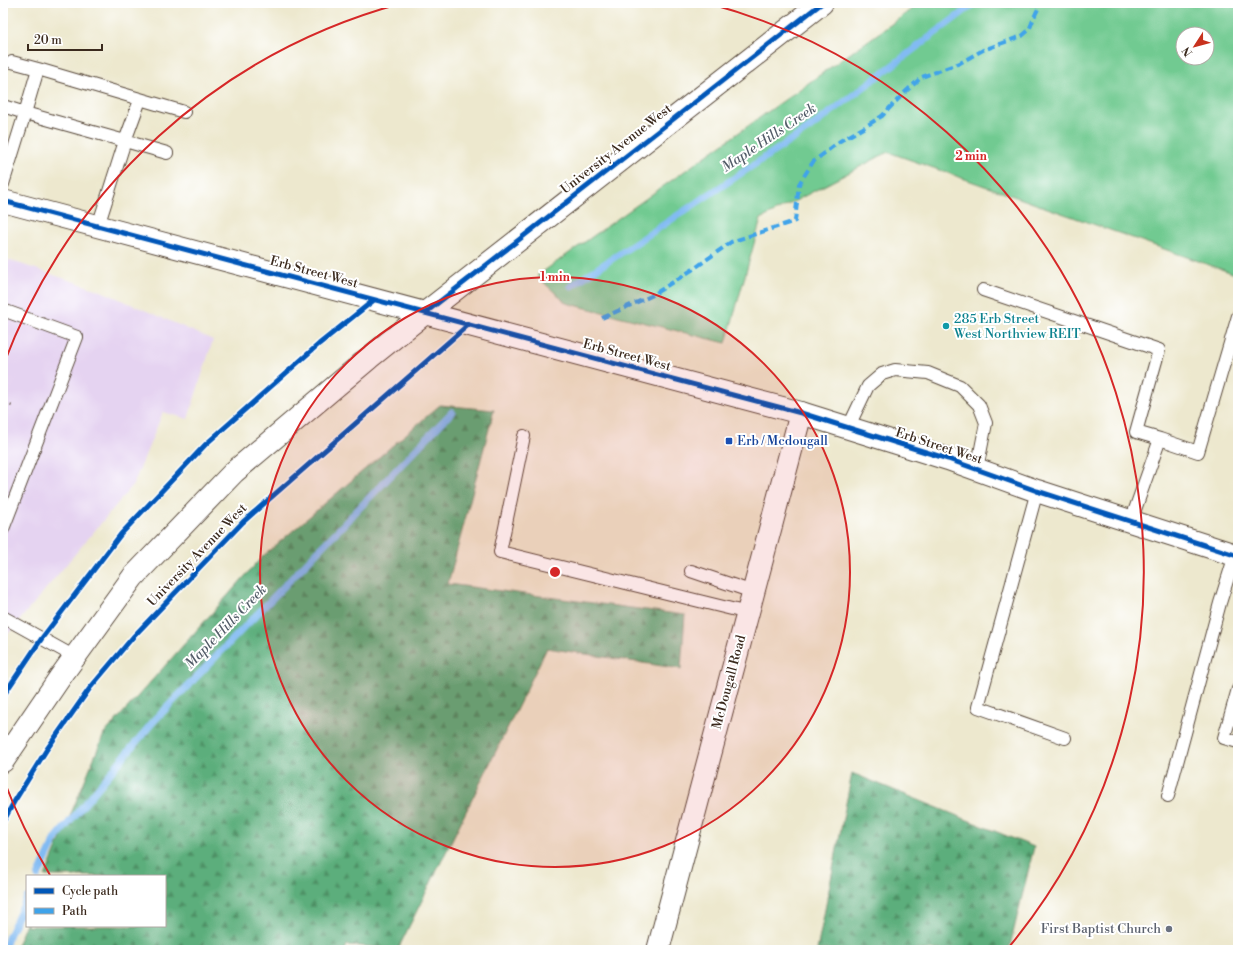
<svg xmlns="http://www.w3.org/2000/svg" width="1241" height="953" font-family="'Libre Bodoni',serif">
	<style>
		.built { fill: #e5d3f1 }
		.forest { fill: url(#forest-firs); stroke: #4c6c4c }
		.park { fill: #71ca91; stroke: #567a58; fill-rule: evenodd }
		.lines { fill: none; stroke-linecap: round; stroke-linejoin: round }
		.stream { stroke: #82bbf3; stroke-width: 7 }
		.lane-casing { stroke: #564638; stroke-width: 14 }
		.street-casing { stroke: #564638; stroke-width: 24 }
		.secondary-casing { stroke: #564638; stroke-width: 24 }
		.path { stroke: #564638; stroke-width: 2.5; stroke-dasharray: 1 3; stroke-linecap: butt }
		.lane { stroke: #fff; stroke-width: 12 }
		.street { stroke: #fff; stroke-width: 22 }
		.secondary { stroke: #fff; stroke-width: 22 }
		.quiet { stroke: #3fa3ea; stroke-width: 4; stroke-dasharray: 8 4; stroke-linecap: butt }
		.cycleway-casing { stroke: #fff; stroke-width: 8 }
		.cycleway { stroke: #0057b8; stroke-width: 5 }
		.ring { fill: none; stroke: #d62828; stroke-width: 2 }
		.culture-dot { fill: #0f9aa8; stroke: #fff; stroke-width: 1.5 }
		.transit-dot { fill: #1a4fb4; stroke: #fff; stroke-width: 1.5 }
		.worship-dot { fill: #6b7280; stroke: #fff; stroke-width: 1.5 }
		.labels { text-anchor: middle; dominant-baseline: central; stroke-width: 4; stroke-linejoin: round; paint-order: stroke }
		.street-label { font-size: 13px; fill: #3b2a1e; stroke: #fff }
		.culture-label { font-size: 13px; fill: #0d838f; stroke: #fff; text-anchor: start }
		.transit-label { font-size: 13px; fill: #164399; stroke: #fff; text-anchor: start }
		.worship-label { font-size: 13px; fill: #5b616d; stroke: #fff; text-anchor: end }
		.water-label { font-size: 14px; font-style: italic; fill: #545d69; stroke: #fff }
		.centre { fill: #d62828; stroke: #fff; stroke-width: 2 }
		.ring-label { font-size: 12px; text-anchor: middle; font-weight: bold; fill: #d62828; stroke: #fff; stroke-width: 4; stroke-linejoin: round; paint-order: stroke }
	</style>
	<defs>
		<pattern id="forest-firs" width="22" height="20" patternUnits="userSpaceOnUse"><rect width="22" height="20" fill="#5cae7b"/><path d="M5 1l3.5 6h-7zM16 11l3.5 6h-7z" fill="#4d8e64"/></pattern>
	</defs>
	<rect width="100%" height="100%" fill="#fff"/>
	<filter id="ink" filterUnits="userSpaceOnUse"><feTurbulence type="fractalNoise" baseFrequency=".025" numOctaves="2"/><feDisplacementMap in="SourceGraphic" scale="8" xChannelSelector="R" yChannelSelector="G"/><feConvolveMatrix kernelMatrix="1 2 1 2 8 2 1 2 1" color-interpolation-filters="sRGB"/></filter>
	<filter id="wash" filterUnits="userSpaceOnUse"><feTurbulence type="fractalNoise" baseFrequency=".012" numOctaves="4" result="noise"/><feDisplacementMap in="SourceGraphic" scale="16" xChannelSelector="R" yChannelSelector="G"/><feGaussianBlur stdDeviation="0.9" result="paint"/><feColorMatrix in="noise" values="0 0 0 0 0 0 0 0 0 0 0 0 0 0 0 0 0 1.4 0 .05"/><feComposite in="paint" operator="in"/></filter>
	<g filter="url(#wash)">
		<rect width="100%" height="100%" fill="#ede8ce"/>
		<!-- built -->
		<path class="built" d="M3,258l98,33 112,49 -25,79 -25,-7 -30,73 -130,155z"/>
		<!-- forest -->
		<path class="forest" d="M440,405l54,5 -46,174 237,31 -4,54 -134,-21 -149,301 -51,-4 -2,5h-330l12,-29v5h138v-50h-120l59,-142 158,-177z
			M852,773l182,74 -25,103h-192z"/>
		<!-- park -->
		<path class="park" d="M921,3h317v272l-350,-123 -127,67 -35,124 -160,-40 -29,-27zM1183,34h24v24h-24z"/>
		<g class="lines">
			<!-- stream -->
			<path class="stream" d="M571,286l240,-159 164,-124
				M38,876l18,-38 97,-116 299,-310
				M4,950l4,-12 19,-40"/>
		</g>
	</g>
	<g filter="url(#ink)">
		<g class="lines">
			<defs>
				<path id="lane" d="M12,62l26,7
					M140,100l-15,41 42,12
					M3,106l22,7 13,-44 146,43
					M3,184l22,-71 100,28 -27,85
					M983,290l176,60 -23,82 24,7
					M3,310l74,27 -74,192
					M848,428l20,-42 14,-12 13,-4 33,3 32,13 19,19 7,18 -9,46
					M524,436l-24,116 248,61
					M1037,491l-59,216 87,31
					M1131,521l29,-82 38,13 40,-136
					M691,571l62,21
					M3,617l72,40
					M1238,689l-14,49 14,4
					M1168,796l52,-193 15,-48"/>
				<path id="street" d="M658,950l143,-537"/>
				<path id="secondary" d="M3,201l798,212 147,46 89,32 201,65
					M3,761l58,-85 72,-99 101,-105 135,-114 56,-45 397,-310"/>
			</defs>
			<!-- lane casing -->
			<use href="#lane" class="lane-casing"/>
			<!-- street casing -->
			<use href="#street" class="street-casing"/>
			<!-- secondary casing -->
			<use href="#secondary" class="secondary-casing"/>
			<!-- path -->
			<path class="path" d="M3,403l9,3"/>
			<!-- lane -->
			<use href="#lane" class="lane"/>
			<!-- street -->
			<use href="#street" class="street"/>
			<!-- secondary -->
			<use href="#secondary" class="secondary"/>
			<!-- quiet -->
			<path class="quiet" d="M602,318l49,-22 44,-28 36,-26 64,-21 4,-37 14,-22 27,-21 23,-13 19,-12 22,-23 18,-16 38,-14 23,-13 39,-14 7,-6 7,-17 5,-10"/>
			<defs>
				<path id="cycleway" d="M3,201l798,212 147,46 89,32 201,65
					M425,313l397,-310
					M3,696l39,-58 79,-104 85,-90 113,-100 55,-44
					M3,822l11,-20 33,-53 43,-61 43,-51 110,-115 225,-197"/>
			</defs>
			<!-- cycleway casing -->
			<use href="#cycleway" class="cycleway-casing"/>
			<!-- cycleway -->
			<use href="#cycleway" class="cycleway"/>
		</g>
	</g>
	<!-- distance rings -->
	<circle cx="555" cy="572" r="295" fill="#d62828" fill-opacity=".12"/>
	<g class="ring">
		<circle cx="555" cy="572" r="295"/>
		<path d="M50 875A589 589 0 0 1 3 778M3 366A589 589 0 0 1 403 3M707 3A589 589 0 0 1 1009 947"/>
	</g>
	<!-- markers -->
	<circle class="culture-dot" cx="946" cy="326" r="4"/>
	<rect class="transit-dot" x="725" y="437" width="8" height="8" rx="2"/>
	<circle class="worship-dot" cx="1169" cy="929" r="4"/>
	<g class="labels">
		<!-- street labels -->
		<g class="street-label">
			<text transform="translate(616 149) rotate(-38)">University Avenue West</text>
			<text transform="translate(314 272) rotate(15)">Erb Street West</text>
			<text transform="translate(627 355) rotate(15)">Erb Street West</text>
			<text transform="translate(939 446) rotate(18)">Erb Street West</text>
			<text transform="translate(197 555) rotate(-46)">University Avenue West</text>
			<text transform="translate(729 682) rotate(-75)">McDougall Road</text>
		</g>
		<!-- culture labels -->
		<g class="culture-label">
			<text x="954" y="319">285 Erb Street<tspan x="954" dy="15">West Northview REIT</tspan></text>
		</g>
		<!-- transit labels -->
		<g class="transit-label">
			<text x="737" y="441">Erb / Mcdougall</text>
		</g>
		<!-- worship labels -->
		<g class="worship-label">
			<text x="1161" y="929">First Baptist Church</text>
		</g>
		<!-- water labels -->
		<g class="water-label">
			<text transform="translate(769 138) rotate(-34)">Maple Hills Creek</text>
			<text transform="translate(226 627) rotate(-46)">Maple Hills Creek</text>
		</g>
	</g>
	<circle cx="555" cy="572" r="6" class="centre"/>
	<g class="ring-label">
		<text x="971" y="160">2 min</text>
		<text x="555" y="281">1 min</text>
	</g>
	<!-- margin -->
	<rect width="1241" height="953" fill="none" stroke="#fff" stroke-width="16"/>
	<!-- legend -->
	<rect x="26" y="875" width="140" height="52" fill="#ffffff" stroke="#b1aaa5"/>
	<rect x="34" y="888" width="20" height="6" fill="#0057b8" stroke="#b1aaa5"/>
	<text x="62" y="895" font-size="12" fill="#3b2a1e">Cycle path</text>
	<rect x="34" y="908" width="20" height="6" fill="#3fa3ea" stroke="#b1aaa5"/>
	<text x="62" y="915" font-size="12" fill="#3b2a1e">Path</text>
	<!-- north arrow -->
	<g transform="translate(1195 46) rotate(234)"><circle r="19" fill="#ffffff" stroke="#b1aaa5"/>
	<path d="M0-3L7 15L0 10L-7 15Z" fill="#c8321e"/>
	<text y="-6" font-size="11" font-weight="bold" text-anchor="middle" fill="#3b2a1e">N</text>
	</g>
	<!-- scale -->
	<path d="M28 44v6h74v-6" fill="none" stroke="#3b2a1e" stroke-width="2"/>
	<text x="34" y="44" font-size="12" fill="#3b2a1e" stroke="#ffffff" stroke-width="3" paint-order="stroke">20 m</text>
</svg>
